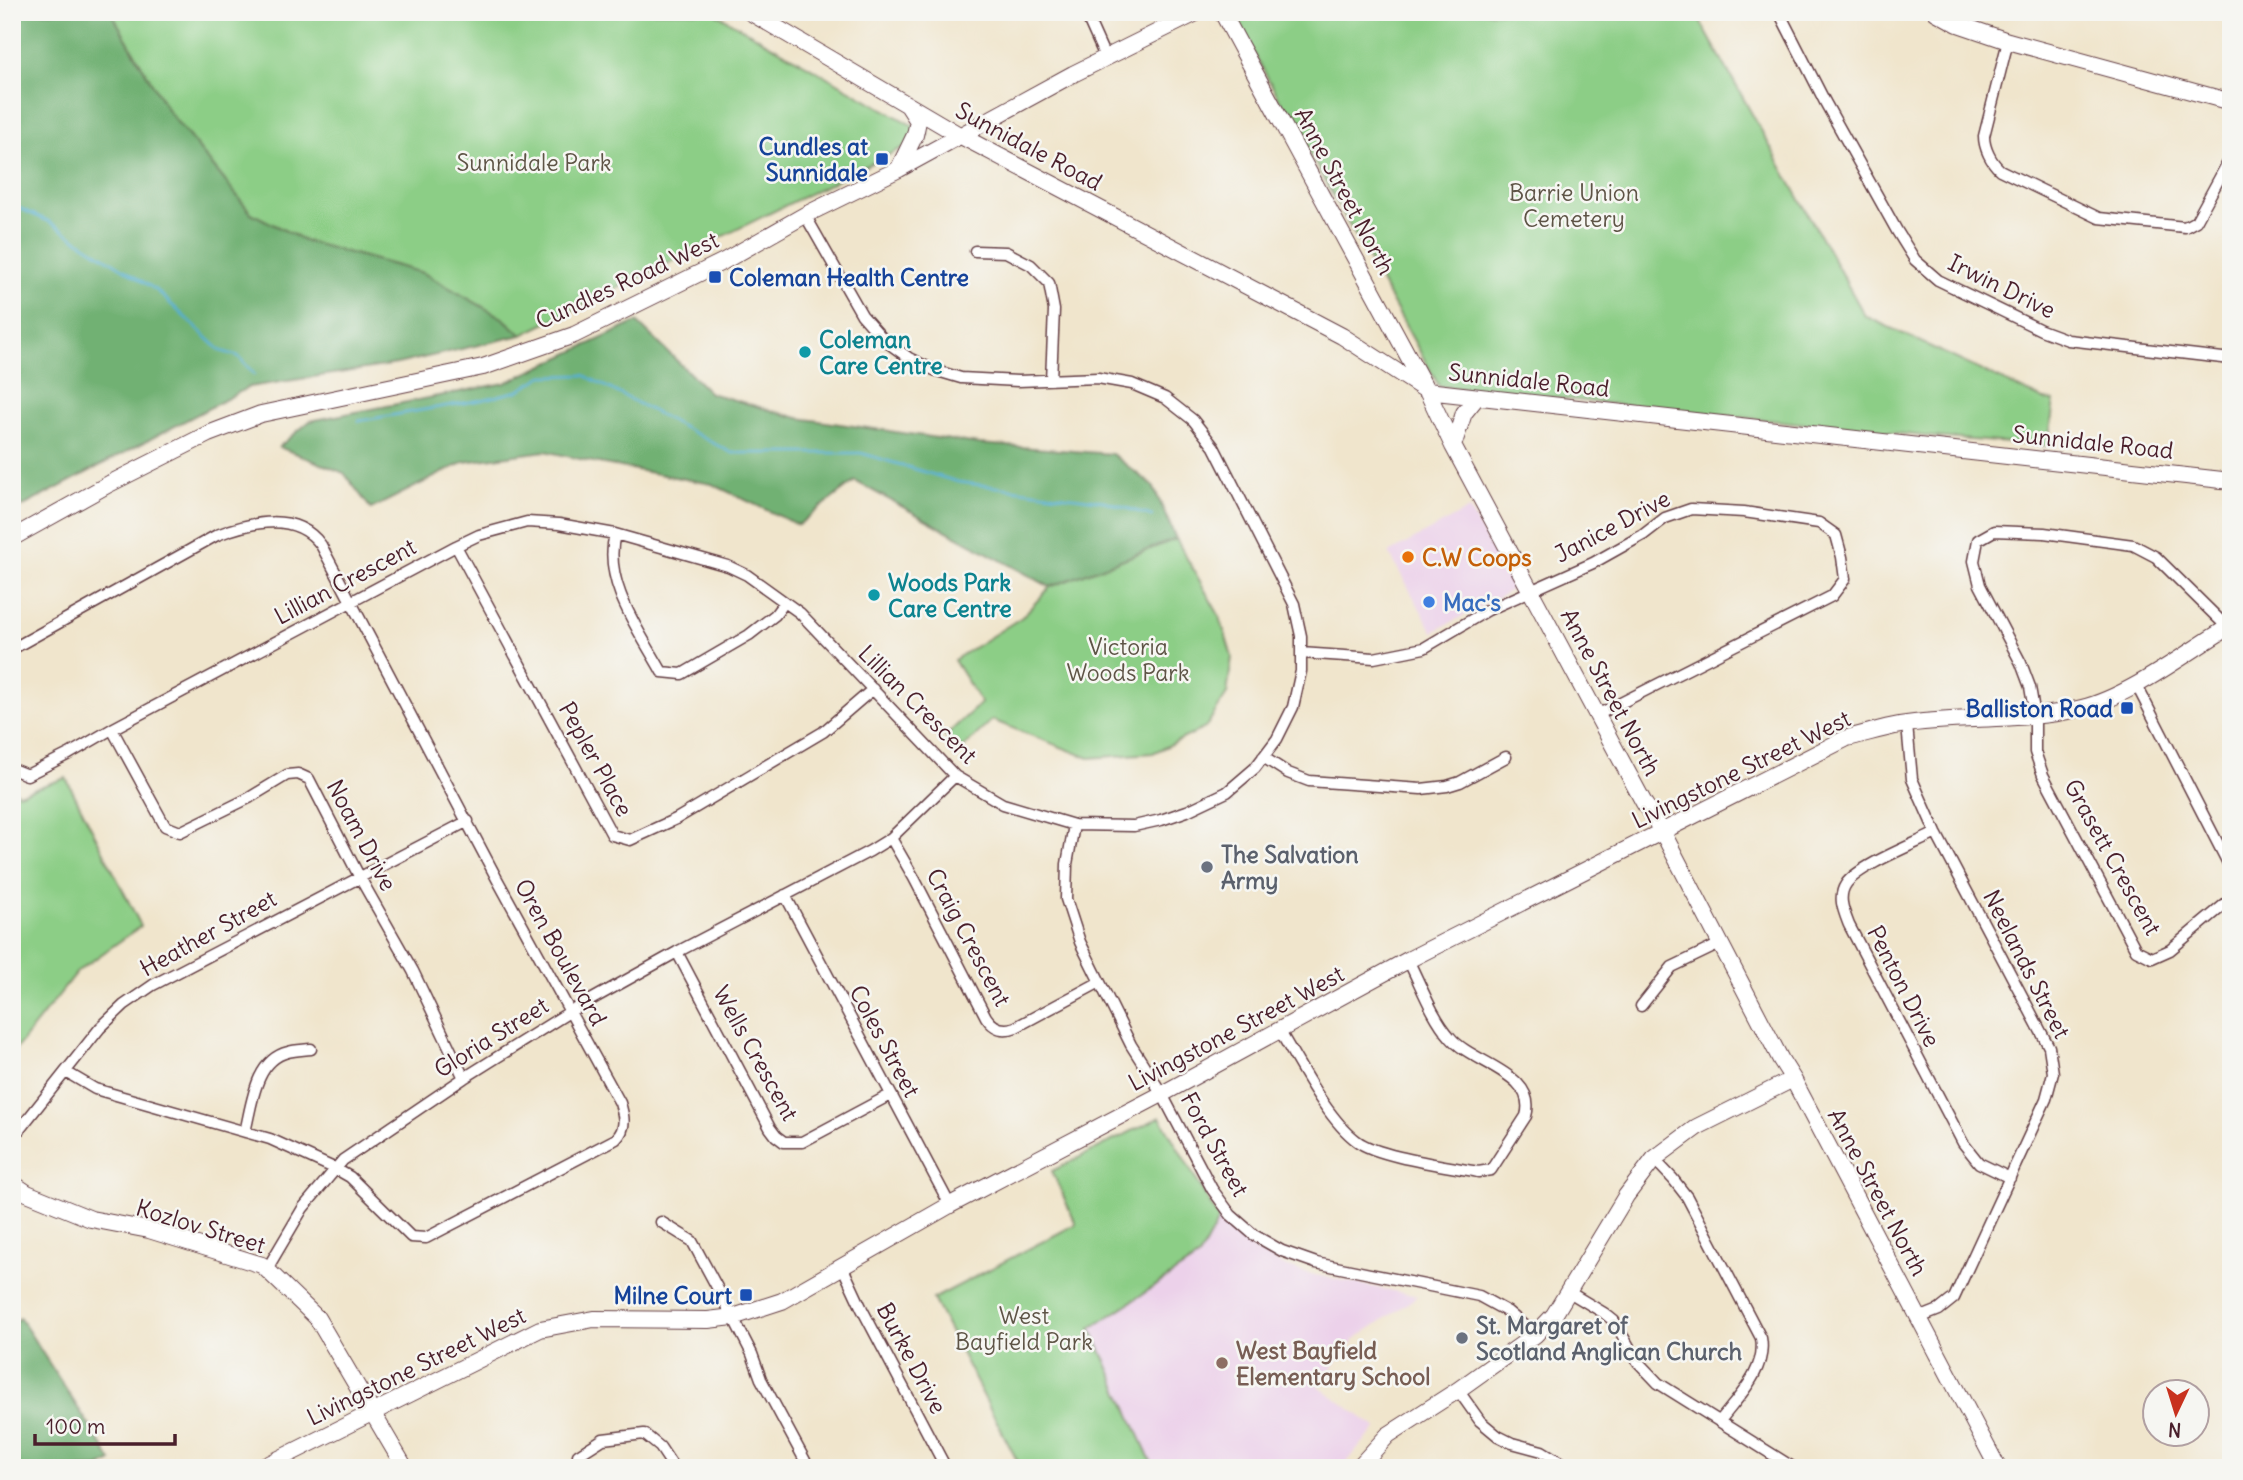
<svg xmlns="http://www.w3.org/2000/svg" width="2243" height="1480" font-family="Delius,sans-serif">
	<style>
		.built { fill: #ecd1ea }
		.green { fill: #8cce86; stroke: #6b7658; stroke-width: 2 }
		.forest { fill: #71b173; stroke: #5e684f; stroke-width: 2 }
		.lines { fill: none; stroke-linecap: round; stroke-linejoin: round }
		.stream { stroke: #55afd3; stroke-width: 2.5 }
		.street-casing { stroke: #633d43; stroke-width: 13 }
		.secondary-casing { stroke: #633d43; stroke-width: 18 }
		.street { stroke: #fff; stroke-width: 10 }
		.secondary { stroke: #fff; stroke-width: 16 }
		.transit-dot { fill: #1a4fb4; stroke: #f6f6f2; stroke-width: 2.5 }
		.culture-dot { fill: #0f9aa8; stroke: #f6f6f2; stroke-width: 2.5 }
		.food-dot { fill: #e8710a; stroke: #f6f6f2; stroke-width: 2.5 }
		.shop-dot { fill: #3f7fe0; stroke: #f6f6f2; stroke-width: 2.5 }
		.worship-dot { fill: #6b7280; stroke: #f6f6f2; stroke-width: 2.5 }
		.education-dot { fill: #8d6e63; stroke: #f6f6f2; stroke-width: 2.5 }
		.labels { text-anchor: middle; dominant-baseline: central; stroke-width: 5; stroke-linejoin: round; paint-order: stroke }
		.transit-label { font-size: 23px; font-weight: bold; fill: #164399; stroke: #f6f6f2; text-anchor: end }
		.street-label { font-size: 23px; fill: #4a1f2b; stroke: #f6f6f2 }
		.park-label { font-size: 23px; fill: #5e5446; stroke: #f6f6f2 }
		.culture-label { font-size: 23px; font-weight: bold; fill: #0d838f; stroke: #f6f6f2; text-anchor: start }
		.food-label { font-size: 23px; font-weight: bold; fill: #c56008; stroke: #f6f6f2; text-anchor: start }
		.shop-label { font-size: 23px; font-weight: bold; fill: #366cbe; stroke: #f6f6f2; text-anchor: start }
		.worship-label { font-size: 23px; font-weight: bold; fill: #5b616d; stroke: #f6f6f2; text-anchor: start }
		.education-label { font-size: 23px; font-weight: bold; fill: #785e54; stroke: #f6f6f2; text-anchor: start }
	</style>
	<rect width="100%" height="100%" fill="#f6f6f2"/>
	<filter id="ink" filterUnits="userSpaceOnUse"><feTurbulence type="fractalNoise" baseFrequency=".0143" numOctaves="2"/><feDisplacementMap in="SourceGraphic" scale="14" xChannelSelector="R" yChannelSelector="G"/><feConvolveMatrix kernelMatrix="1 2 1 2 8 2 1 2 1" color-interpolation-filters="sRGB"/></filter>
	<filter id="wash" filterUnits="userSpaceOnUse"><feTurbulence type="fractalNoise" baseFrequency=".00686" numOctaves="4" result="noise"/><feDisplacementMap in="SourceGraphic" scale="28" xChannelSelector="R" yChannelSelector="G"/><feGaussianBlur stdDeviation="1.57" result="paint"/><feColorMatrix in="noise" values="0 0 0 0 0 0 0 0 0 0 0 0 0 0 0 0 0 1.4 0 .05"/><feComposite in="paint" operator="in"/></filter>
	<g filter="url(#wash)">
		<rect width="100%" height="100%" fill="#f0e5cc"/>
		<!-- built -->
		<path class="built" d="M1469,509l44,80 -80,43 -44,-79z
			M1219,1219l35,31 33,17 28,8 103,21 -63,43 -37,47 59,42 -20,21 -15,19h-81l-7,-2 -7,2h-93l-63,-141 107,-70z"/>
		<!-- green -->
		<path class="green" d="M111,12h602l216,123 -407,200 -18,-16 -81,-46 -118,-32 -54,-28 -83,-102z
			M1231,12h464l170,304 179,84 10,1 -6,45 -115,-9 -494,-51z
			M1176,539l44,78 12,40 -5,37 -22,34 -52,25 -64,5 -97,-38 -33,32 -14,-16 36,-33 -27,-43 68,-43 28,-30z
			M66,778l75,148 -63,45 -66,83v-268l6,8z
			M1160,1117l59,102 -20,38 -108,71 63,140h-133l-88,-169 143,-75 -24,-53z"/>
		<!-- forest -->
		<path class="forest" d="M12,12h99l57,99 83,102 54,28 118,32 81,46 18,16 -125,29 -148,23 -237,125z
			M637,322l73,71 88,25 181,26 133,10 41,32 23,53 -126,48 -195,-106 -57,44 -86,-41 -119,-22 -48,-11 -81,11 -93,47 -27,-36 -65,-26 31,-26 195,-38z
			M20,1318l92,143 -13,7h-87v-145z"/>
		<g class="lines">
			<!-- stream -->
			<path class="stream" d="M12,205l36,16 108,69 65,61 17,5 16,18
				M359,421l122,-21 37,-9 25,-15 41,-1 148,78h129l97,29 146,19 48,15"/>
		</g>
	</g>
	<g filter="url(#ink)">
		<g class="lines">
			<defs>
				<path id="street" d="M1085,12l21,47
					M1779,12l46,90 72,129 18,29 23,20 103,50 27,10 163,19
					M2008,41l-24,95c0,12 7,26 16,34l99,48 86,9 11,-6 35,-64
					M975,251l31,1 25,13 18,18 5,27 -3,70
					M615,534c-13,48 25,98 47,138l20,2 67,-39 26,-20 9,-12
					M456,546l156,289 18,5 46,-21 147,-87 50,-43
					M2231,631l-75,-74 -23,-12 -89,-12 -50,-2 -16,9 -4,21 6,24 41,78 9,24 5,29v36l8,23 93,175 16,8 18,-8 61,-51
					M12,649l205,-114c34,-13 79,-24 104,10l176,334 123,224c4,13 7,25 -4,36l-190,99 -15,-1 -61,-60 -14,-8 -66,-30 -175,-50 -29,-17
					M1301,653l73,5 50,-10 64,-38 105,-47 50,-28 22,-17 26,-9 53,3 75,11 17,12 6,22 3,22 -13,17 -235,119
					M2136,684l95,185
					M1907,725l5,54 24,54 113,214 4,26 -7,26 -92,199 -15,12 -20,8
					M112,729l53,97 15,6 69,-34 38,-23 11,-1 11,5 50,97 54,95 51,107
					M1263,757l25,16 21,8 112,8 26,-3 13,-4 46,-25
					M12,769l15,6 42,-21 43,-25 344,-183 23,-11 48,-13 32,2 56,10 113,32 19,9 53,38 155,163 48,28 71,21 60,1 27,-6 26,-9 40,-19 28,-24 22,-29 16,-32 8,-36v-35l-7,-32 -80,-157 -21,-27 -28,-22 -33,-14 -34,-6 -80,3 -57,-3 -27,-8 -25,-12 -25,-18 -22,-25 -57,-100
					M1074,825l-7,39 -1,35 14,43 51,103 31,49 50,95 19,26 23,20 28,16 34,12 163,33 29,16 27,23
					M1936,833c-21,11 -78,33 -90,51 -9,13 -2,28 3,41l114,218 16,20 31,15
					M891,838l23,40 72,139c7,11 17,15 30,10l82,-44
					M785,895l165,310
					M677,952l93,176 6,8 8,6h18l88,-47
					M1641,1006l31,-39 48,-23
					M1279,1030c20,33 48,89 78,111 21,16 92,25 121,31l13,-2 35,-54c12,-43 -54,-52 -76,-79 -19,-22 -29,-52 -42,-77
					M245,1132c7,-28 10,-72 43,-80 7,-2 15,-2 23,-3
					M12,1139l88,-111 24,-23 29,-20 315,-164
					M1654,1159l19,20 14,18 74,141c6,32 -23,59 -41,83
					M661,1222l31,19 41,76 19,37 9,25 48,89
					M842,1266l20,43 84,159
					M267,1269l36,-61 40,-48 121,-82 107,-67 106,-59 193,-101 21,-13 64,-62
					M1569,1292l35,21 10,8 24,41 20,21 136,85
					M1458,1390l22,31 18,15 14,7 30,8 28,17
					M578,1455l25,-16 41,-5 16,13 14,21"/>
				<path id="secondary" d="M750,12l209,123 383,201 85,55 804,90
					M1222,12l205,379 26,55 191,357 18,28 119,229 12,19 205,389
					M1936,12l22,12 50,17 223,61
					M899,168l16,-33 3,-14 -9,-14
					M1453,446l11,-33 13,-16
					M12,538l97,-54 99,-50 53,-20 222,-47 91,-32 150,-74 81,-46 94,-46 174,-95 125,-62
					M12,1183l15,10 64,26 58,11 113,35 55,53 88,150
					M261,1468l279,-139 54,-10 114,1 25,-3 49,-16 168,-96 212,-111 246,-134 439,-222c18,-4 35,-10 53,-13 59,-10 122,-2 182,-17 46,-11 104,-55 145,-80l4,-7
					M1358,1468l30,-33 70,-45 77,-55 19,-20 72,-119 28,-37 43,-32 96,-48"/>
			</defs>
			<!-- street casing -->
			<use href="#street" class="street-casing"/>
			<!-- secondary casing -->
			<use href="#secondary" class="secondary-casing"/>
			<!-- street -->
			<use href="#street" class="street"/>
			<!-- secondary -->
			<use href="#secondary" class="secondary"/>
		</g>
	</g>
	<!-- markers -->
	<g class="transit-dot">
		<rect x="875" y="152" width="14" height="14" rx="3.5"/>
		<rect x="708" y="270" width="14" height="14" rx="3.5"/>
		<rect x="2120" y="701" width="14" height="14" rx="3.5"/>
		<rect x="739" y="1288" width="14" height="14" rx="3.5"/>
	</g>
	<g class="culture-dot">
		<circle cx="805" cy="352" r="7"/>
		<circle cx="874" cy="595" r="7"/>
	</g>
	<circle class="food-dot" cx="1408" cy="557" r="7"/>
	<circle class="shop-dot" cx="1429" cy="602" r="7"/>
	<g class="worship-dot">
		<circle cx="1207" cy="867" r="7"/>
		<circle cx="1462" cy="1338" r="7"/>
	</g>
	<circle class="education-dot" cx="1222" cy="1363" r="7"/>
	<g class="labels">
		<!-- transit labels -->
		<g class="transit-label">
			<text x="868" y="146">Cundles at<tspan x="868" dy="26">Sunnidale</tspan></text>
			<text x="729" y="277" text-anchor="start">Coleman Health Centre</text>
			<text x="2113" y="708">Balliston Road</text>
			<text x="732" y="1295">Milne Court</text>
		</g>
		<!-- street labels -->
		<g class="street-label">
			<text transform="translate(1029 146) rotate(28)">Sunnidale Road</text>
			<text transform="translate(1345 191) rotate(62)">Anne Street North</text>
			<text transform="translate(627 280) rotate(-25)">Cundles Road West</text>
			<text transform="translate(2002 286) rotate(26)">Irwin Drive</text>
			<text transform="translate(1529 380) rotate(6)">Sunnidale Road</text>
			<text transform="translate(2093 442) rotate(6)">Sunnidale Road</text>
			<text transform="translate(1612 526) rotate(-28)">Janice Drive</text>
			<text transform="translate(345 581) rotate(-28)">Lillian Crescent</text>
			<text transform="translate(1611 692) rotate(62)">Anne Street North</text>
			<text transform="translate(918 704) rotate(45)">Lillian Crescent</text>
			<text transform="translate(596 759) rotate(61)">Pepler Place</text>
			<text transform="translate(1741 769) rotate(-26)">Livingstone Street West</text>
			<text transform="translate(362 835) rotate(62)">Noam Drive</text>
			<text transform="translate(2113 857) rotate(61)">Grasett Crescent</text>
			<text transform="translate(208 933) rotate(-29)">Heather Street</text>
			<text transform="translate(969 937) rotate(62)">Craig Crescent</text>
			<text transform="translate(561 952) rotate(61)">Oren Boulevard</text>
			<text transform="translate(2027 964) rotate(63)">Neelands Street</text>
			<text transform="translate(1904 986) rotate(63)">Penton Drive</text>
			<text transform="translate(1236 1028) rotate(-28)">Livingstone Street West</text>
			<text transform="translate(491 1037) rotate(-32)">Gloria Street</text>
			<text transform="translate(885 1041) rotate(62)">Coles Street</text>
			<text transform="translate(756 1053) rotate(61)">Wells Crescent</text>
			<text transform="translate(1215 1144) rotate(61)">Ford Street</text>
			<text transform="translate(1878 1192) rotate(62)">Anne Street North</text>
			<text transform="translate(201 1226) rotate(17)">Kozlov Street</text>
			<text transform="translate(912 1358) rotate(62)">Burke Drive</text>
			<text transform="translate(416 1366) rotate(-26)">Livingstone Street West</text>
		</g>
		<!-- park labels -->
		<g class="park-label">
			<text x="534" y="162">Sunnidale Park</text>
			<text x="1574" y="192">Barrie Union<tspan x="1574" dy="26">Cemetery</tspan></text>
			<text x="1128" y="646">Victoria<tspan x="1128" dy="26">Woods Park</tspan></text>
			<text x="1024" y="1315">West<tspan x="1024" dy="26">Bayfield Park</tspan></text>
		</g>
		<!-- culture labels -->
		<g class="culture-label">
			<text x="819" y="339">Coleman<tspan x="819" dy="26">Care Centre</tspan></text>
			<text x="888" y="582">Woods Park<tspan x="888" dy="26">Care Centre</tspan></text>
		</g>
		<!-- food labels -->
		<g class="food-label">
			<text x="1422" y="557">C.W Coops</text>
		</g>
		<!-- shop labels -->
		<g class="shop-label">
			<text x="1443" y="602">Mac's</text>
		</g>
		<!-- worship labels -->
		<g class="worship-label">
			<text x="1221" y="854">The Salvation<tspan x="1221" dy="26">Army</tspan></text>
			<text x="1476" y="1325">St. Margaret of<tspan x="1476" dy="26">Scotland Anglican Church</tspan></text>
		</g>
		<!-- education labels -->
		<g class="education-label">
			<text x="1236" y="1350">West Bayfield<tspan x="1236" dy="26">Elementary School</tspan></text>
		</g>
	</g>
	<!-- margin -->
	<rect width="2243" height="1480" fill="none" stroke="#f6f6f2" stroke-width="42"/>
	<!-- north arrow -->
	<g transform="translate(2176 1413) rotate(184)"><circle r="33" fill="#f6f6f2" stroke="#b1a0a2" stroke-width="2"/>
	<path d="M0-5L12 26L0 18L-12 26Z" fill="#c8321e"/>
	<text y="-10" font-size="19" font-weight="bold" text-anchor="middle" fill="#4a1f2b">N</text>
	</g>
	<!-- scale -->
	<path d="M35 1434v10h140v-10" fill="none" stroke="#4a1f2b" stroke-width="3.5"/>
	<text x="46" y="1434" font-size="21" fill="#4a1f2b" stroke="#f6f6f2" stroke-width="5" paint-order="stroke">100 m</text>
</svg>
